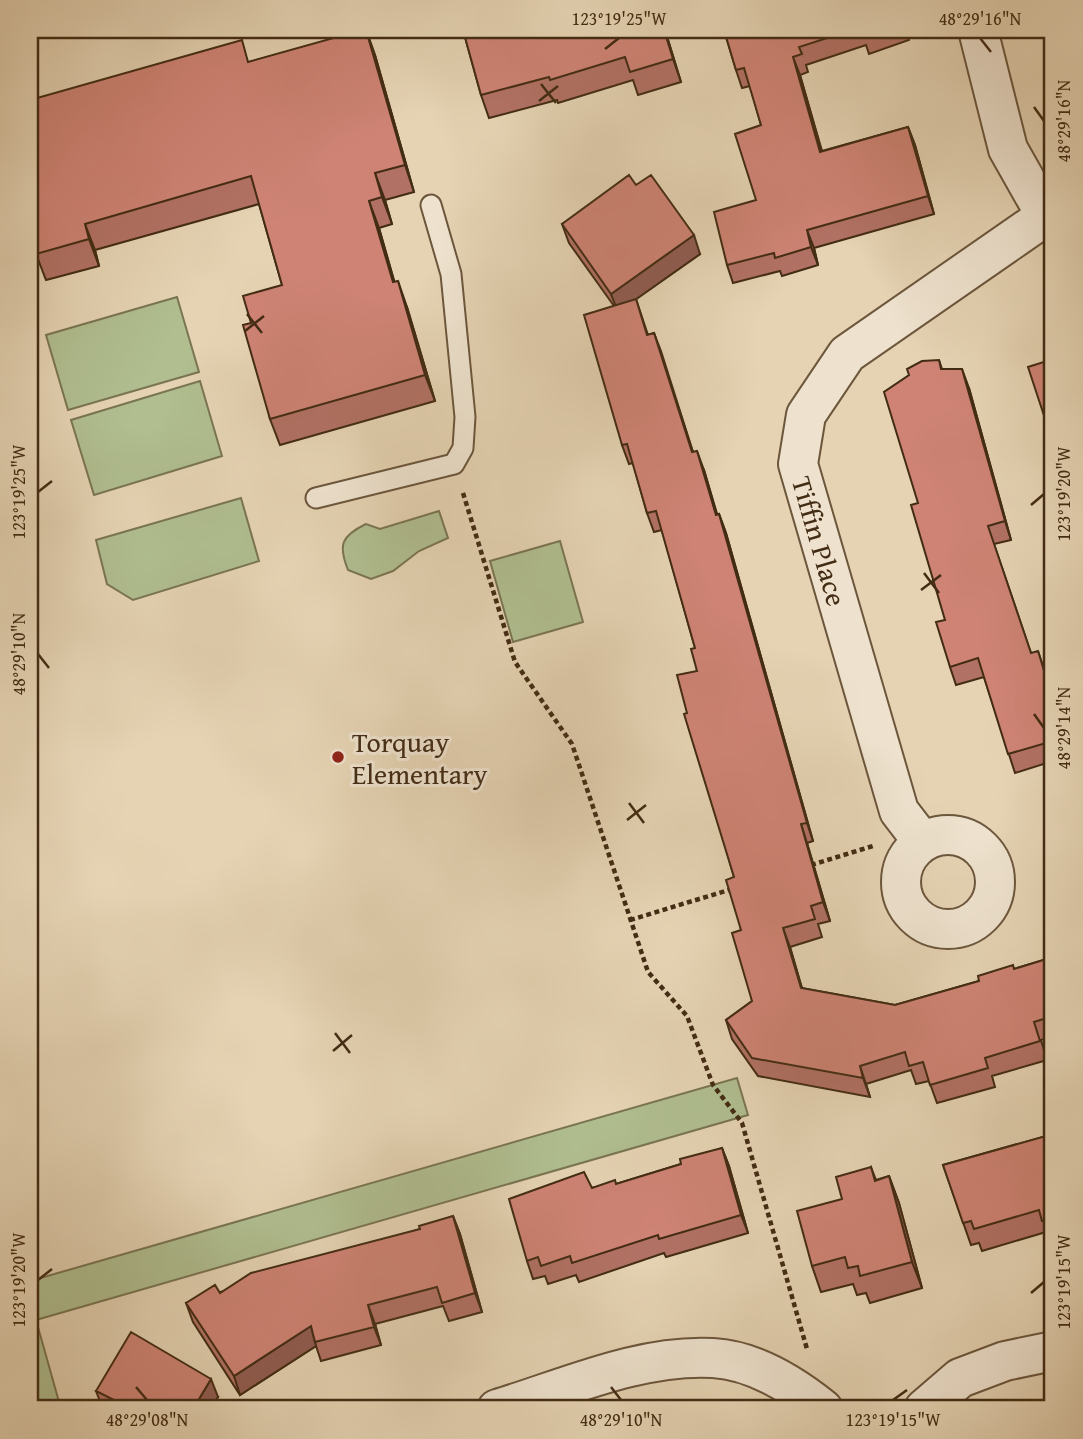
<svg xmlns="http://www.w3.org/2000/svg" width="1083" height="1439" font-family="'Gentium Book Plus',serif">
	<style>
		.green { fill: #b0be90; stroke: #7a7552; stroke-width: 2 }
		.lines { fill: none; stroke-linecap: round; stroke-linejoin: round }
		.lane-casing { stroke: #6c563c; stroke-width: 23 }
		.street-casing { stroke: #6c563c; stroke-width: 42 }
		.path { stroke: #432c14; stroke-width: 4.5; stroke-dasharray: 5 3.5; stroke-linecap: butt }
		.lane { stroke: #eee2ce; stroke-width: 19 }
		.street { stroke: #eee2ce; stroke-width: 38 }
		.wall { fill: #b17164; stroke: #432c14; stroke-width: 2 }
		.shaded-wall { fill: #905c51; stroke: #432c14; stroke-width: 2 }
		.building { fill: #ce8374; stroke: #432c14; stroke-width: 2 }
		.ticks { fill: none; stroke: #432c14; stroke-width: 2.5 }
		.poi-dot { fill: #8f2418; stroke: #eee2ce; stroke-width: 2.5 }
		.labels { text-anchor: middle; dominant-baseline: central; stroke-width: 6; stroke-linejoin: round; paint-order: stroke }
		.street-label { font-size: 28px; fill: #432c14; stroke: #eee2ce }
		.poi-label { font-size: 28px; fill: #432c14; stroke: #eee2ce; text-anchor: start }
		.neatline { fill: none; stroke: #432c14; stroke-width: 2.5 }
		.ticks-label { font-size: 18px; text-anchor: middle; fill: #432c14 }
	</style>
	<rect width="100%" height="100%" fill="#e5d3b3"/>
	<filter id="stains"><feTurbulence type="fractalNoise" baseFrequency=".00286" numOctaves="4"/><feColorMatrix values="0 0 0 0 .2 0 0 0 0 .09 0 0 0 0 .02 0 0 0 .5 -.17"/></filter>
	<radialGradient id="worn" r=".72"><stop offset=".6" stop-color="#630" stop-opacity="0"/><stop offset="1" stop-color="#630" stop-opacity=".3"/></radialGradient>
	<!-- green -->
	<path class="green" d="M177,297l22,75 -131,38 -22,-75z
		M200,381l22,75 -128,39 -23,-75z
		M241,498l18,63 -126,39 -26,-16 -11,-44z
		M439,511l9,27 -29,13 -26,20 -22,8 -23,-9c-10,-25 -7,-34 18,-46l14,5z
		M560,541l23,81 -70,20 -23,-81z
		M737,1078l11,37 -712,205 25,89h-31v-128z"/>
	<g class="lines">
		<defs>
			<path id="lane" d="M316,498l138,-34 9,-16 2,-31 -14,-143 -20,-69"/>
			<path id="street" d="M978,30l30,119 38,67 7,5
				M901 882a47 47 0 1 1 94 0a47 47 0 1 1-94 0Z
				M922,841l-23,-30 -101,-347 8,-49 41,-61 199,-138
				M497,1409c69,-21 143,-55 216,-51 40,2 80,27 110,51
				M924,1409l36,-31 45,-17 48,-10"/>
		</defs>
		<!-- lane casing -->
		<use href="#lane" class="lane-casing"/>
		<!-- street casing -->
		<use href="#street" class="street-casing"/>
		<!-- path -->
		<path class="path" d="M463,493l52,169 57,82 76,228 39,44 26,69 29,38 65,226
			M811,865l65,-20
			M630,920l102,-31"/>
		<!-- lane -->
		<use href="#lane" class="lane"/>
		<!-- street -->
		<use href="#street" class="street"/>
	</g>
	<!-- wall -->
	<path class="wall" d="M366,30l9,25 39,137 -29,8 7,24 -13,4 15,53 13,26 28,94 -155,44 -10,-26 -19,-96 31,-38 -23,-81 -164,46 4,16 -53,14 -10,-26 214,-192z
		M463,30h202l16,52 -43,13 -5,-15 -75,23 -1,-3 -68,18 -8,-23z
		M724,30h181l4,10 -40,14 -3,-9 -60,20 2,7 -8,3 22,76 86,-24 7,18 19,69 -120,34 4,17 -36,11 -2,-5 -47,12 -6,-18 29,-65 5,-75 -11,-39 -8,2 -6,-18z
		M636,185l64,69 -64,45 12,36 6,-2 39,119 11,18 13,45 2,-1 7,19 87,308 -6,2 23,78 -12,3 4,13 -32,10 12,41 93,17 84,-24 35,-12 39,-12v80l-12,3 6,20 -55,16 3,11 -58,16 -8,-22 -13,3 -5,-14 -45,14 4,13 -112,-21 -26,-37 -6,-19 26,-19 -11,-71 -7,-53 -47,-164 10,-42 -2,-23 -33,-118 -8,2 -7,-19 -14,-50 -4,1 -7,-19 -8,-139 -45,-63 -7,-19z
		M939,360l3,9 27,19 42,152 -17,4 37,109 14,16 8,27v65l-38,12 -31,-96 -28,8 -6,-18 -5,-47z
		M1053,1134v108l-3,1 -4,-11 -64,19 -3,-8 -8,2 -28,-80z
		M722,1148l7,18 19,67 -82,24 -2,-4 -85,29 -3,-7 -28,9 -3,-8 -12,3 -6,-18 65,-73 24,-4 65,-20z
		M871,1167l5,13 13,-4 10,27 23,85 -52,15 -4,-10 -9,2 -4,-11 -32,8 -9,-26 30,-67z
		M453,1216l7,18 22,78 -33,9 -6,-15 -68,18 6,21 -60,16 -5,-15 -76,49 -47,-73 -7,-19 234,-74z
		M96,1391l122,6 -7,12h-108z"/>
	<!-- shaded-wall -->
	<path class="shaded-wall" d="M366,30l9,25 39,137 -9,-27z
		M664,30h1l16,52 -8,-23z
		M793,57l7,18 27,95 -7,-18z
		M908,127l7,18 19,69 -6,-18z
		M375,173l10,27 7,24 -10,-27z
		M369,201l10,27 23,80 -9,-26z
		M85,224l10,26 4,16 -10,-27z
		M807,230l7,18 4,17 -7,-18z
		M694,235l6,19 -82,58 -7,-18z
		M398,281l9,26 28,94 -10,-26z
		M654,333l7,18 38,120 -7,-19z
		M962,369l7,19 42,152 -6,-19z
		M697,451l7,19 19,64 -7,-19z
		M719,514l7,19 87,308 -6,-18z
		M1038,651l15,45v4z
		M801,824l6,19 23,78 -7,-19z
		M783,928l7,19 17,59 -6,-18z
		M860,1066l6,18 4,13 -7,-19z
		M722,1148l7,18 19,67 -7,-18z
		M889,1176l10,27 23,85 -10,-26z
		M453,1216l7,18 22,78 -7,-19z
		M368,1305l7,19 6,21 -7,-18z
		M311,1326l5,20 -76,49 -6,-19z
		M211,1379l7,18 -7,12h-18z"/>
	<!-- building -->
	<path class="building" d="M362,30h4l39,135 -30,8 7,24 -13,4 24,81 5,-1 27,94 -155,44 -27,-94 8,-2 -8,-27 39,-11 -31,-109 -166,48 4,15 -53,15 -6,-24v-130l212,-60 6,22z
		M463,30h201l9,29 -43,13 -5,-15 -75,23 -1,-3 -68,18z
		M724,30h128l-53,17 3,7 -9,3 27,95 88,-25 20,69 -121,34 4,17 -36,11 -1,-5 -47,12 -13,-53 42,-12 -21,-66 26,-9 -17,-57 -8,2z
		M861,30h19l-17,6z
		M629,175l7,10 15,-10 43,60 -83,59 -49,-70z
		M636,299l11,36 7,-2 38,119 5,-1 19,64 3,-1 88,309 -6,1 22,78 -12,4 4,13 -32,9 18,60 94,17 84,-24 -1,-5 35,-11 1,4 39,-12v59l-19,6 6,19 -55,17 3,10 -58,17 -7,-23 -14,4 -4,-14 -45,14 3,12 -111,-20 -26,-38 26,-19 -20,-68 9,-3 -15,-50 8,-3 -50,-163 3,-1 -10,-38 20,-4 -6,-22 4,-1 -39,-137 -9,2 -20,-69 -5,1 -38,-130z
		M1053,359v84l-25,-76z
		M939,360l2,9h21l43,152 -17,5 43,127 7,-2 15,49v41l-45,13 -30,-96 -28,9 -14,-45 9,-2 -34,-115 7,-2 -34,-111 25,-17 -2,-6 15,-8z
		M1053,1134v84l-11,3 -3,-11 -65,19 -3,-8 -8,2 -20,-58z
		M722,1148l19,67 -82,24 -1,-4 -86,28 -2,-7 -29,10 -3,-9 -11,4 -18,-62 75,-27 8,16 23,-8 1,4 65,-20 -1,-5z
		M871,1167l4,14 14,-5 23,86 -52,14 -2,-10 -10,2 -3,-11 -33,9 -15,-55 45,-12 -6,-22z
		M453,1216l22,77 -33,10 -5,-16 -69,18 6,22 -59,15 -4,-16 -77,50 -48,-73 29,-18 5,8 31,-20 169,-44 -1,-3z
		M131,1332l80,47 -18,30 -8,-5 -3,5h-67l-4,-2 3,-7 -18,-9z
		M704,1403l2,6h-24z"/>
	<!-- ticks -->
	<path class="ticks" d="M980,38l11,14M605,49l14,-11M541,84l15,19M539,101l19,-15M1034,107l10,14M247,314l15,19M245,331l19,-15M38,492l14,-11M1031,505l13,-11M924,573l15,20M921,590l20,-15M38,654l11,14M1034,714l10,14M629,803l15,20M627,820l19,-15M335,1033l15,20M333,1051l19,-16M38,1280l14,-11M1031,1293l13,-11M136,1387l11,13M611,1387l10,13M893,1400l14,-10"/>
	<!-- markers -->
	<circle class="poi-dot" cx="338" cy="757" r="7"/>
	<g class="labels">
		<!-- street labels -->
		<g class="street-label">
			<text transform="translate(820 541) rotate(74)">Tiffin Place</text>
		</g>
		<!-- poi labels -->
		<g class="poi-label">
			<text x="352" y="741">Torquay<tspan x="352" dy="32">Elementary</tspan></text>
		</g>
	</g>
	<!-- margin -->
	<rect width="1083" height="1439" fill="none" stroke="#e5d3b3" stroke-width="77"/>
	<rect x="38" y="38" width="1006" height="1362" class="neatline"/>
	<g class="ticks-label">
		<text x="619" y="25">123°19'25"W</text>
		<text x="980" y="25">48°29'16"N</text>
		<text transform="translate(1064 121) rotate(-90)" y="6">48°29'16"N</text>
		<text transform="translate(19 492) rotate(-90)" y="6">123°19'25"W</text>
		<text transform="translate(1064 494) rotate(-90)" y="6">123°19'20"W</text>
		<text transform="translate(19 654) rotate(-90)" y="6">48°29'10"N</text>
		<text transform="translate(1064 728) rotate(-90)" y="6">48°29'14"N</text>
		<text transform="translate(19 1280) rotate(-90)" y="6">123°19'20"W</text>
		<text transform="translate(1064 1282) rotate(-90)" y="6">123°19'15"W</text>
		<text x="147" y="1426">48°29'08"N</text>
		<text x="621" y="1426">48°29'10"N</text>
		<text x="893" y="1426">123°19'15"W</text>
	</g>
	<rect width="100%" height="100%" filter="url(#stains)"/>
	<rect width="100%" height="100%" fill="url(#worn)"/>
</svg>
